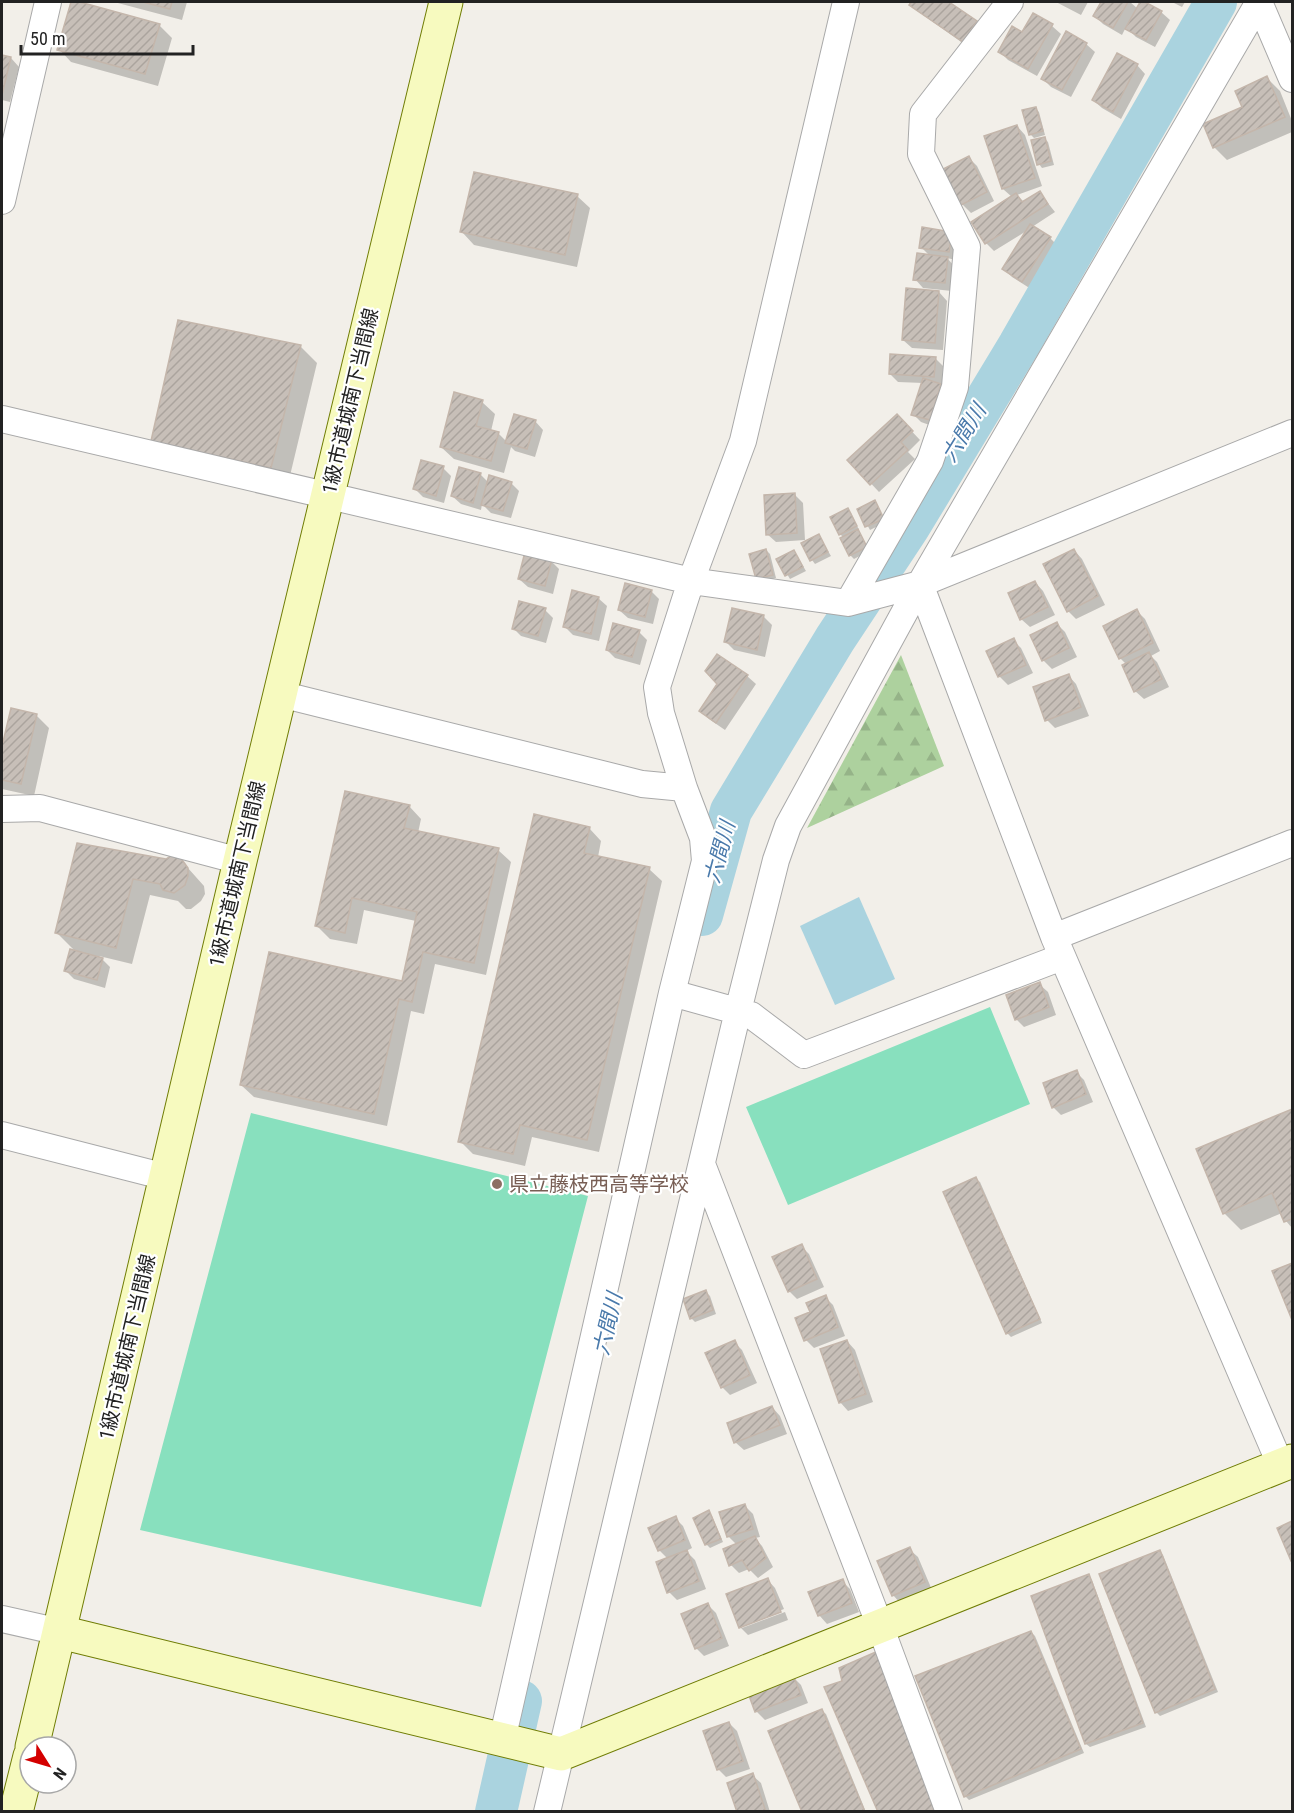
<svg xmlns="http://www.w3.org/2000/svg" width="1294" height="1813" font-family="'Roboto Condensed','Noto Sans JP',sans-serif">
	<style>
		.forest { fill: url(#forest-firs) }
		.pitch { fill: #88e0be }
		.water { fill: #aad3df }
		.shadow { fill: #0003 }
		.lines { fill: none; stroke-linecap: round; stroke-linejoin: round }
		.river { stroke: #aad3df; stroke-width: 42 }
		.building { fill: url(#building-hatch); stroke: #c4b6ab; stroke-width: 1.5 }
		.street-casing { stroke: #a9a9a9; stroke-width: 28 }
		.secondary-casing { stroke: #707d05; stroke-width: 35 }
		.street { stroke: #fff; stroke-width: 26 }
		.secondary { stroke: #f7fabf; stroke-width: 33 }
		.education-dot { fill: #8d6e63; stroke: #fff; stroke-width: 2 }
		.labels { text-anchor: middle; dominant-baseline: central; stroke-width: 4.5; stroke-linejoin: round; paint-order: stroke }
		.street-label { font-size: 20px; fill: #222; stroke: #fff }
		.education-label { font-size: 20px; fill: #785e54; stroke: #fff; text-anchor: start }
		.water-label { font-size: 21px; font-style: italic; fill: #4a7aab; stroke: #fff }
	</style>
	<defs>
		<pattern id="forest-firs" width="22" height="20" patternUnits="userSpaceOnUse" patternTransform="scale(1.5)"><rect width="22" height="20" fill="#add19e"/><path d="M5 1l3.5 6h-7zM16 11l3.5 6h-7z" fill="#95b388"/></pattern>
		<pattern id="building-hatch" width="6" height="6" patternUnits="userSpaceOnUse" patternTransform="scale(1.5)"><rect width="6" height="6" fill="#c7bfb8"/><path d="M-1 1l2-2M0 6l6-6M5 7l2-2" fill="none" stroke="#aba49e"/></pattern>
	</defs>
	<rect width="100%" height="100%" fill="#f2efe9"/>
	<!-- forest -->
	<path class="forest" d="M901,655l43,111 -137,62z"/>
	<!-- pitch -->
	<path class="pitch" d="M990,1007l40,97 -242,101 -42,-98z
		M251,1113l337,83 -107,411 -341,-77z"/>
	<!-- water -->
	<path class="water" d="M859,897l36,82 -60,26 -35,-79z"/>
	<!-- shadow -->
	<path class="shadow" d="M72,2l87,23 13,13 -14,48 -87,-24 -12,-13z
		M114,2h73l-5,18z
		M913,2h33l30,21 8,8 -13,18 -52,-37 -8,-8z
		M1056,2h32l-7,13z
		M1103,2h27l8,7 4,-7 19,10 9,8 -15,27 -19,-10 -10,-10 -4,8 -19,-11 -8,-8z
		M1172,2h13l-3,5z
		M1033,15l19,11 9,8 -24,42 -29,-16 -8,-8 23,-18z
		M1086,44l9,8 -24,45 -20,-10 -8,-8z
		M2,56l9,2 8,9 -9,35 -8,-2z
		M1137,65l8,9 -24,45 -19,-11 -9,-8z
		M1267,78l13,13 12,30v11l-65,28 -13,-13z
		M1035,108l4,4 6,23 -11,3 -4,-4z
		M1017,126l8,9 17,51 -25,9 7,7 16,-9 15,19 -23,15 18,11 8,8 -27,43 -19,-12 -8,-8 24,-39 -34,21 -8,-8 -13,-21 39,-25 -9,-8z
		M1044,138l4,4 6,23 -12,3 -3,-4z
		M969,158l8,8 17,35 -23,12 -8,-8 -18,-35z
		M577,196l13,12 -13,59 -103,-22 -12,-13z
		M951,233l5,27 -9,-2 8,9 -3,24 -29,-3 -8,-9 15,-23 -9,-9z
		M939,292l8,9 -4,49 -31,-2 -9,-8z
		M300,346l17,17 -29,121 -119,-27 -17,-17z
		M935,358l8,8 -1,18h-3l10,10 -11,34 -17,-6 -8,-8 10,-31 -25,-1 -8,-8z
		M482,402l13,12 -4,17 7,2 9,9 28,-21 8,9 -8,27 -20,-6 -4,-4 -7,26 -50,-14 -13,-12z
		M905,424l15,16 -12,12 7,7 -36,33 -30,-32z
		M443,468l8,8 -7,27 -21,-6 -8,-8z
		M480,474l9,9h22l8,8 -8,27 -20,-5 -9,-9 -1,6 -20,-6 -9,-8z
		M795,495l8,8 2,37 -29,2 -9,-8z
		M874,502l12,20 -16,8 -11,-20z
		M848,510l3,3 8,17 -1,1 11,20 -15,8 -4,-4 -6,-17 -4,-4z
		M819,536l12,20 -16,8 -3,-4z
		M766,550l4,4 6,24 -15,4 -3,-3z
		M1074,550l8,9 23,46 -29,14 -8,-8z
		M794,551l12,20 -16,8 -12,-20z
		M551,561l8,8 -6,25 -25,-7 -9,-8z
		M1035,582l8,9 12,24 -25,12 -9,-8z
		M651,591l8,8 -6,25 -25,-6 -9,-8z
		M598,598l9,8 -8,35 -26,-6 -8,-8z
		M545,610l8,8 -7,25 -25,-7 -8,-8z
		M1137,611l8,8 15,32 -9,5 6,6 12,25 -25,12 -9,-8 -8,-26 -7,-7z
		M764,617l8,8 -7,32 -31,-7 -8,-8z
		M1057,624l8,8 12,25 -25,12 -9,-9z
		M639,632l8,8 -7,25 -25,-7 -8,-8z
		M1013,640l8,8 12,25 -25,12 -8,-8 -12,-25z
		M717,656l30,20 9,8 -31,46 -16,-11 -8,-8 18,-27z
		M1068,675l8,9 13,32 -34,12 -8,-8z
		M36,715l13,13 -15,68 -32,-7v-46h2z
		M409,806l12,13 -3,14 80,17 13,12 -25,113 -51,-11 -11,50 -13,-3 -24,115 -133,-29 -13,-12 162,-102 13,-62 -52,-11 -7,34 -27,-5 -13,-13z
		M589,828l12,13 -3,16 51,12 13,12 -63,271 -67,-15 -7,29 -52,-12 -13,-13z
		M78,844l89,16 12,-2 25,28 1,8 -4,7 -10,8h-5l-8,-8 -28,-6 -18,69 -33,-8 11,11 -5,21 -31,-9 -8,-8 11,-18 -20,-20z
		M1039,984l9,8 8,23 -32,12 -8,-8z
		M1076,1072l8,8 9,22 -32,13 -8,-8z
		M1292,1110v118l-6,-7 -4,-8 -41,17 -17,-17 -26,-63z
		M976,1179l4,3 62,141 -31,14 -4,-4z
		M801,1246l8,8 15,33 -27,12 -8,-8z
		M1292,1265v51l-18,-44z
		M706,1292l4,4 6,18 -21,8 -4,-4z
		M825,1297l8,8 12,31 -31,12 -8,-8z
		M847,1341l8,9 18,52 -25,9 -8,-9z
		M734,1342l8,8 15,33 -27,12 -8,-8z
		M772,1407l8,9 7,18 -43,16 -9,-8z
		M745,1506l8,8 7,23 -5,1 7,8 11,21 -15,11 -9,-9 -10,4 -8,-8 -6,-15 12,-5 -9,-9z
		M709,1512l3,4 11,26 -13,6 -4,-4z
		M675,1518l8,8 9,22 -6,3 9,9 11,29 -29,11 -8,-8 -1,-33 -8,-8 -10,-22z
		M1292,1523v37l-13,-31z
		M909,1549l9,8 14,33 -31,14 -8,-9z
		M1160,1551l3,4 55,137 -58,24 -4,-4z
		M1089,1576l3,4 54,147 -56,20 -4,-3 -53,-147z
		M767,1579l8,9 9,21 -42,16v3l43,-16 3,8 -40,15 -8,-8z
		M842,1581l8,8 9,23 -32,12 -8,-9z
		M708,1605l8,8 13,33 -25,10 -8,-8z
		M1031,1632l4,4 49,117 -115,47 -4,-4z
		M793,1677l8,8 7,18 -43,17 -9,-9z
		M822,1711l4,3 40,98h-63z
		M729,1723l8,8 13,38 -24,8 -8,-8z
		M752,1775l9,8 9,29h-32z"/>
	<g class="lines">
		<!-- river -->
		<path class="river" d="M702,915l29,-104 104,-172 74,-112 110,-182 197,-343
			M496,1812l25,-111"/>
	</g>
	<!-- building -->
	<path class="building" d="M71,2h9l80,22 -15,50 -88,-24z
		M143,2h29l-2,7z
		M911,2h38l28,19 -14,21 -54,-37z
		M1101,2h27l-15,26 -20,-12z
		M1140,2h5l17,9 -16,29 -21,-11z
		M1033,13l20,11 -25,45 -30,-17 14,-26 10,6z
		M1066,31l21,12 -25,47 -21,-11z
		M1117,53l21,11 -25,48 -21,-12z
		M2,55l9,2 -9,38z
		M1267,76l18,41 -72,31 -10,-24 39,-17 -7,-16z
		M1036,107l7,24 -14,4 -7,-25z
		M1017,125l18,53 -33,11 -18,-53z
		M1045,137l6,24 -14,4 -6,-25z
		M969,156l18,36 -26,13 -18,-36z
		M474,172l104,22 -13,61 -105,-23z
		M1040,191l8,13 -63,40 -14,-22 45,-29 6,9z
		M1030,224l21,13 -29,45 -20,-13z
		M922,227l30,5 -3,20 -30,-4z
		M917,253l31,4 -3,26 -32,-3z
		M906,288l33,3 -4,52 -33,-3z
		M178,320l123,25 -30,123 -120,-27z
		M890,354l46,3 -2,20 -45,-3z
		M923,378l18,6 -11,36 -19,-5z
		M454,392l29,8 -7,26 23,6 -8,29 -51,-14z
		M514,414l22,6 -9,29 -22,-6z
		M897,414l16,17 -12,11 7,8 -38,35 -23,-25z
		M421,460l23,6 -8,30 -23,-7z
		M459,467l22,6 -8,30 -22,-7z
		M489,475l23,7 -9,29 -22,-6z
		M795,493l2,40 -31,2 -2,-40z
		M875,500l9,19 -19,8 -8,-18z
		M848,508l9,18 -18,9 -9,-18z
		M858,529l9,18 -18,9 -9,-18z
		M819,534l9,18 -18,9 -9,-18z
		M766,549l7,26 -17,4 -7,-25z
		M1074,549l24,47 -31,16 -24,-48z
		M794,550l9,17 -18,9 -9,-17z
		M525,552l27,7 -7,27 -27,-7z
		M1035,581l13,26 -28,13 -12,-27z
		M625,583l27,7 -7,27 -27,-7z
		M572,590l27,7 -8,37 -28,-7z
		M519,601l27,7 -8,28 -26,-7z
		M732,608l32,7 -7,35 -33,-8z
		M1137,609l16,34 -34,16 -16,-33z
		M1057,622l12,26 -27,13 -12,-26z
		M613,623l27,7 -8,27 -26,-7z
		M1014,638l12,27 -28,12 -12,-26z
		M1149,652l13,27 -28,13 -12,-27z
		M717,654l31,21 -32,48 -17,-12 18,-27 -12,-13z
		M1069,674l12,33 -36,14 -12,-34z
		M11,708l26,6 -16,70 -19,-4v-38h1z
		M345,791l65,14 -6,23 95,20 -25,115 -51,-11 -11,50 -13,-3 -25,115 -134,-29 29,-133 133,29 15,-69 -65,-14 -7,35 -30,-7z
		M534,814l56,13 -6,26 66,14 -63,273 -67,-15 -7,29 -55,-12z
		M77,843l89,16 6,-4 8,2 8,11v8l-3,9 -11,8 -11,-3 -3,-6 -27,-5 -17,69 -61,-15z
		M70,949l33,9 -6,22 -33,-9z
		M1040,982l9,25 -34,13 -9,-25z
		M1077,1070l9,24 -34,14 -9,-25z
		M1292,1109v110l-8,3 -12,-29 -49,21 -27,-65z
		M976,1177l64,142 -34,15 -63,-142z
		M802,1244l15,35 -29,13 -16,-35z
		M1292,1263v57l-20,-49z
		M706,1290l7,20 -23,9 -7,-20z
		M826,1295l12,32 -34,14 -9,-23 15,-6 -4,-9z
		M735,1340l15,35 -29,13 -16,-35z
		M847,1340l19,54 -27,9 -19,-54z
		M772,1406l8,19 -46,18 -7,-20z
		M745,1504l8,25 -26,8 -8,-25z
		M709,1510l12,29 -16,6 -12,-27z
		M676,1516l9,24 -27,11 -10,-23z
		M1292,1521v39l-1,1 -14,-33z
		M755,1536l11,22 -17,13 -7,-11 -13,6 -6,-17z
		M910,1547l15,35 -33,14 -15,-35z
		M687,1550l12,31 -32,12 -11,-31z
		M1160,1550l55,139 -60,24 -56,-139z
		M1089,1574l54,149 -58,21 -54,-148z
		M768,1578l13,34 -42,16 -13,-34z
		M843,1579l9,24 -34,13 -10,-24z
		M708,1603l14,35 -27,11 -14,-35z
		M1031,1631l50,118 -117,48 -49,-121z
		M878,1651l62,156 -11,5h-51l-54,-125 18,-6 -3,-13z
		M793,1675l8,20 -46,17 -7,-19z
		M822,1709l43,103h-63l-34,-81z
		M729,1722l14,39 -26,9 -14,-39z
		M753,1773l13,39h-29l-10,-29z"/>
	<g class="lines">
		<defs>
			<path id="street" d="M1259,2l33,77
				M2,201l46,-199
				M2,419l689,162 157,22 72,-19 372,-151
				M920,584l134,353 227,529
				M848,603l82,-142 25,-74 12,-140 -46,-93 2,-40 87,-112
				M280,694l362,90 42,4
				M2,809l38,-1 200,53
				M1054,937l238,-94
				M672,993l79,22 53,40 258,-98
				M2,1135l164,42
				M702,1164l178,462 69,186
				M2,1619l58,13
				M502,1740l170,-747 33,-132 -2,-23 -19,-50 -23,-75 -4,-26 34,-106 52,-140 103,-439
				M547,1812l191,-801 38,-151 12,-34 132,-242 339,-582"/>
			<path id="secondary" d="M60,1632l501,122 731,-293
				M32,1747l208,-886 206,-859
				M16,1812l14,-56"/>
		</defs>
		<!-- street casing -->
		<use href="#street" class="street-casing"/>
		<!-- secondary casing -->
		<use href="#secondary" class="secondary-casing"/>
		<!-- street -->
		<use href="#street" class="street"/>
		<!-- secondary -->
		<use href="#secondary" class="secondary"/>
	</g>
	<!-- markers -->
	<circle class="education-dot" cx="497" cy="1184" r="6"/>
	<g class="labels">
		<!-- street labels -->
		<g class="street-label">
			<text transform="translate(350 401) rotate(-77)">1級市道城南下当間線</text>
			<text transform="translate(237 874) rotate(-77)">1級市道城南下当間線</text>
			<text transform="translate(127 1347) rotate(-77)">1級市道城南下当間線</text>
		</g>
		<!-- education labels -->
		<g class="education-label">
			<text x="509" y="1184">県立藤枝西高等学校</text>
		</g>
		<!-- water labels -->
		<g class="water-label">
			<text transform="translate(964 433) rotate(-58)">六間川</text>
			<text transform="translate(720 852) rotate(-75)">六間川</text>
			<text transform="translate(608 1324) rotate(-77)">六間川</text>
		</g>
	</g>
	<!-- border -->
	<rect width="1294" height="1813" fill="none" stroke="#222222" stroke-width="6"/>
	<!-- north arrow -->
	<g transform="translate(48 1765) rotate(127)"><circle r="28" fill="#ffffff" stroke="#a7a7a7" stroke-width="1.5"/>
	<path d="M0-4.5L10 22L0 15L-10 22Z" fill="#d40000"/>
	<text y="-9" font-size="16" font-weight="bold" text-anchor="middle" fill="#222222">N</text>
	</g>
	<!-- scale -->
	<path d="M21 45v9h172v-9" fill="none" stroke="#222222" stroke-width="3"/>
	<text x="30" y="45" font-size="18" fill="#222222" stroke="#ffffff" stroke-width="4.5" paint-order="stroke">50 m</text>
</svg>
